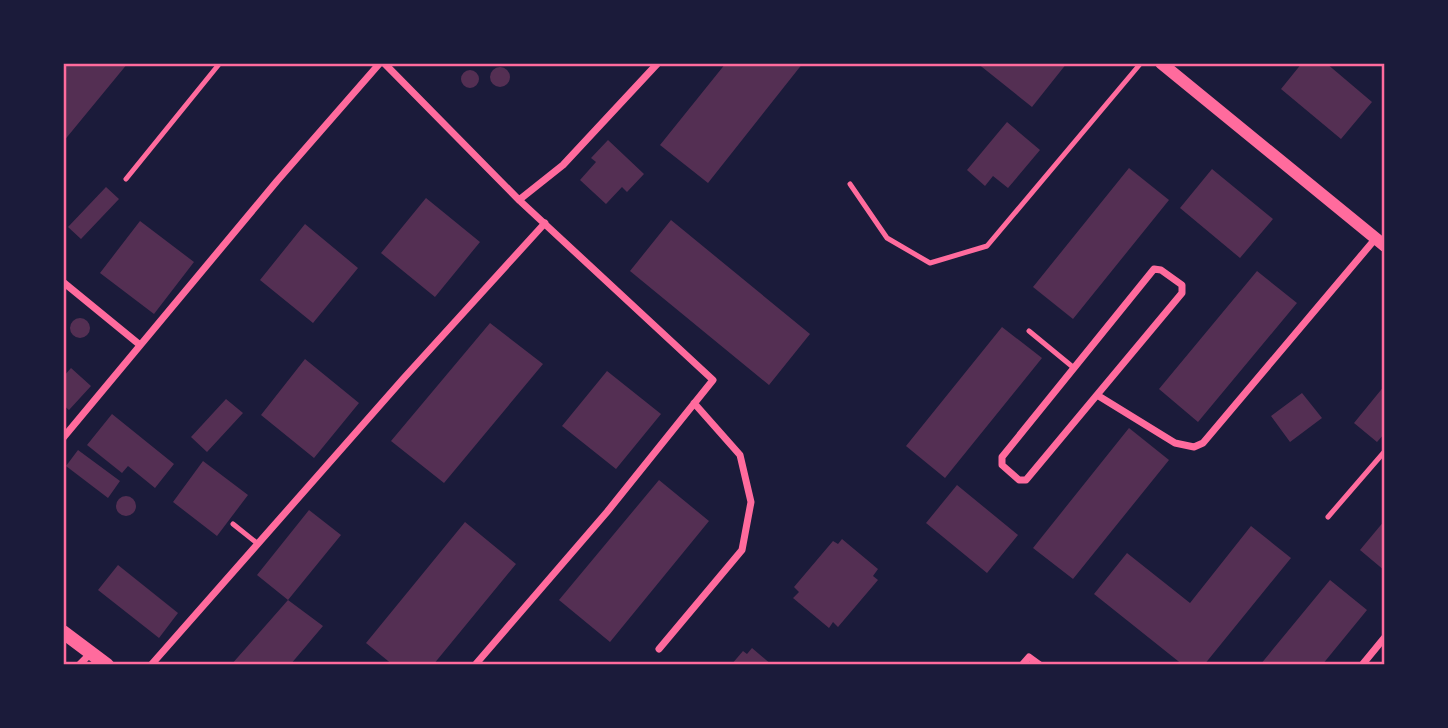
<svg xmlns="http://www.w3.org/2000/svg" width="1448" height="728" font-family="'Crimson Pro',serif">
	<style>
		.building { fill: #542f53 }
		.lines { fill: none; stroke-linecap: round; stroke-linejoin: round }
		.service { stroke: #ff6b9d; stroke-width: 5 }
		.minor { stroke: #ff6b9d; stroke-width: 7 }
		.tertiary { stroke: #ff6b9d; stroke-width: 12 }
		.secondary { stroke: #ff6b9d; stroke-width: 14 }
		.neatline { fill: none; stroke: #ff6b9d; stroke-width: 2.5 }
	</style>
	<rect width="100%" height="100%" fill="#1b1b3a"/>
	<!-- building -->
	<path class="building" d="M63,63h65l-65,79z
		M726,63h77l-95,120 -48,-38z
		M977,63h90l-35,44z
		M1302,63h24l46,39 -31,37 -60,-50z
		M490 77a10 10 0 1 1 20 0a10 10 0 1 1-20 0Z
		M461 79a9 9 0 1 1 18 0a9 9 0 1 1-18 0Z
		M1007,122l33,28 -32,38 -15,-12 -8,10 -18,-16z
		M608,140l36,34 -17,18 -5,-5 -16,17 -26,-24 16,-18 -5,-4z
		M1129,168l40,32 -96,119 -40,-32z
		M1212,169l61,50 -33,39 -60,-50z
		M106,187l13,12 -38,40 -13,-12z
		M426,198l54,44 -45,55 -54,-44z
		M671,220l139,114 -41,51 -139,-114z
		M140,221l54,41 -40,52 -54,-41z
		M305,224l53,44 -45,55 -53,-43z
		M1257,271l40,32 -99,119 -39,-33z
		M70 328a10 10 0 1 1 20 0a10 10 0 1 1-20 0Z
		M490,323l53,41 -99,119 -53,-42z
		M1002,327l40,31 -97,120 -39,-32z
		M305,359l54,44 -45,55 -53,-43z
		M71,368l20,18 -22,24 -6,-5v-28z
		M607,371l54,43 -45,55 -54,-43z
		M1385,385v48l-8,9 -23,-19z
		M1302,393l20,25 -32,24 -19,-26z
		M226,399l17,14 -36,39 -16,-15z
		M112,414l62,50 -19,24 -27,-22 -6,7 -35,-28z
		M1129,428l40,32 -96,119 -40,-31z
		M78,450l42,31 -12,17 -42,-32z
		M203,461l45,34 -31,41 -44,-34z
		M659,480l50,41 -99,121 -51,-42z
		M957,485l61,50 -31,38 -61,-50z
		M116 506a10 10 0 1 1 20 0a10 10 0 1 1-20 0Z
		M309,510l32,25 -53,65 -31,-25z
		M1385,520v51l-25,-21z
		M465,522l51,42 -83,101h-40l-27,-22z
		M1251,526l40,32 -87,107h-21l-89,-71 33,-41 63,50z
		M842,539l36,30 -5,7 5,4 -40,47 -5,-5 -4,6 -36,-30 6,-6 -5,-5 39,-46 5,3z
		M118,565l60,48 -19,25 -61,-48z
		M1330,580l37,30 -45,55h-62z
		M288,600l35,26 -33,39h-59z
		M752,648l20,17h-41l12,-14 4,3z"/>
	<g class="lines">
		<!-- service -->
		<path class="service" d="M126,179l94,-116
			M850,184l37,54 43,25 57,-17 154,-183
			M1029,331l45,37
			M1328,517l57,-66
			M233,524l25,20"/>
		<!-- minor -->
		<path class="minor" d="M384,63l135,137 194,180 -106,132 -132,153
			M519,200l44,-35 95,-102
			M1154,269l7,1 21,15v8l-156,187h-7l-17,-15v-8z
			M63,282l77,63
			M1097,395l78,48 19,4 9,-4 173,-205
			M63,438l214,-257 103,-118
			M659,649l83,-99 9,-48 -11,-47 -46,-52
			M79,665l12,-12
			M151,665l252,-286 142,-156
			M1022,665l7,-8 11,8
			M1362,665l23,-28"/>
		<!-- tertiary -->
		<path class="tertiary" d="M1161,63l224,183"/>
		<!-- secondary -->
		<path class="secondary" d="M63,632l44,33"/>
	</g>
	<!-- border -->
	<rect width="1448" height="728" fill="none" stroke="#1b1b3a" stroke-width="130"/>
	<rect x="65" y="65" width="1318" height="598" class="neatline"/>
</svg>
